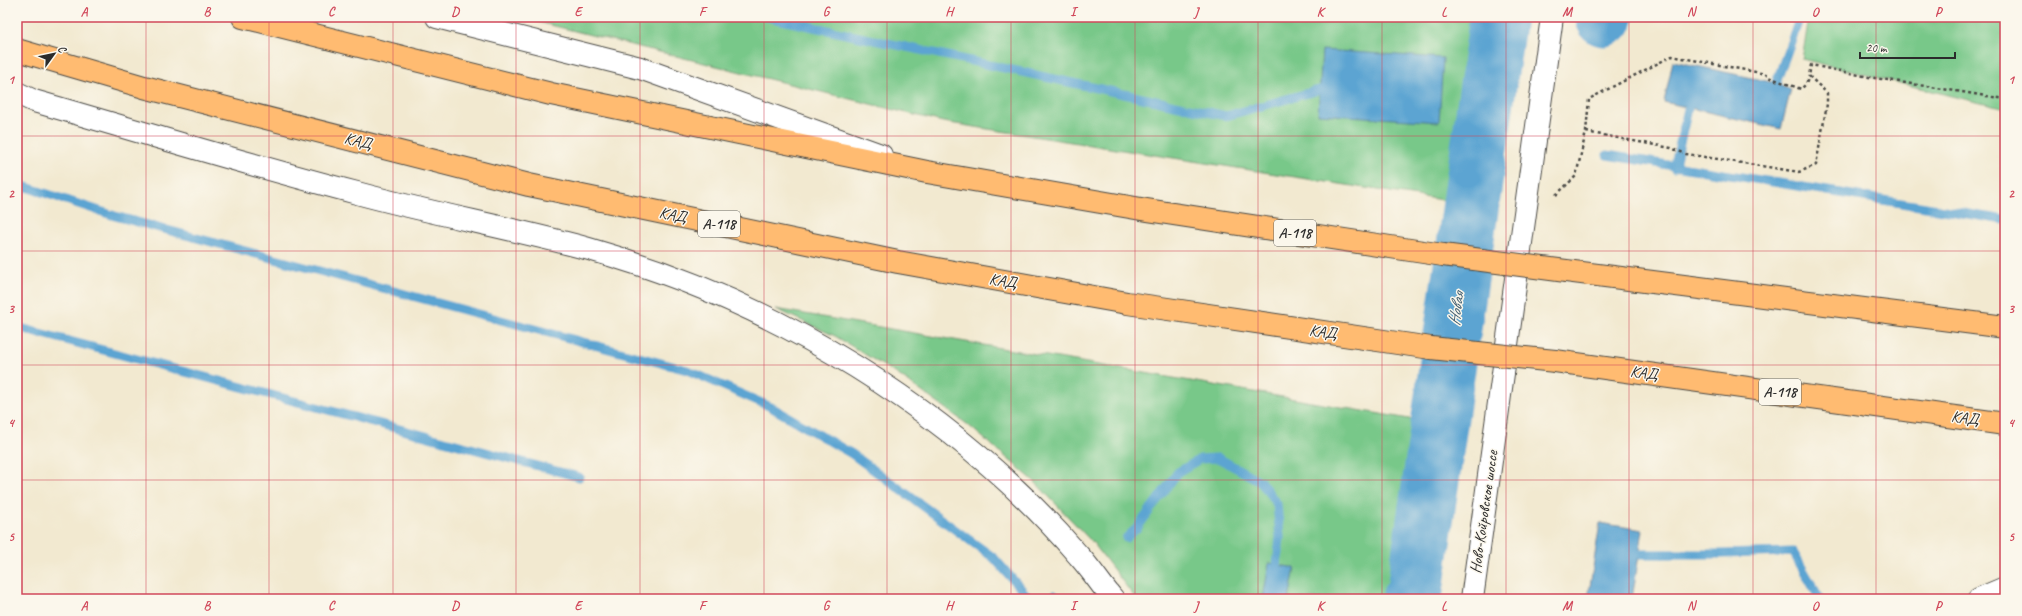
<svg xmlns="http://www.w3.org/2000/svg" width="2022" height="616" font-family="Caveat,sans-serif">
	<style>
		.green { fill: #78c889; stroke: #527a5a }
		.water { fill: #5ba4d2; stroke: #43687e }
		.lines { fill: none; stroke-linecap: round; stroke-linejoin: round }
		.stream { stroke: #5ba4d2; stroke-width: 9 }
		.river { stroke: #5ba4d2; stroke-width: 57 }
		.minor-casing { stroke: #494844; stroke-width: 24 }
		.motorway-casing { stroke: #494844; stroke-width: 24 }
		.path { stroke: #494844; stroke-width: 2.5; stroke-dasharray: 3 3; stroke-linecap: butt }
		.minor { stroke: #fff; stroke-width: 22 }
		.motorway { stroke: #ffbb71; stroke-width: 22 }
		.motorway-bridge-casing { stroke: #494844; stroke-width: 24; stroke-linecap: butt }
		.motorway-bridge { stroke: #ffbb71; stroke-width: 22 }
		.grid { fill: none; stroke: #d1495b; stroke-width: 1; stroke-opacity: 0.55 }
		.labels { text-anchor: middle; dominant-baseline: central; stroke-width: 3; stroke-linejoin: round; paint-order: stroke }
		.shield { fill: #fbf7ec; stroke: #696865; stroke-width: 1 }
		.shield-label { font-size: 15px; font-weight: bold; fill: #2b2b2b }
		.street-label { font-size: 16px; fill: #2b2b2b; stroke: #fbf7ec }
		.water-label { font-size: 17px; font-style: italic; fill: #3e5b6e; stroke: #fbf7ec }
		.neatline { fill: none; stroke: #d1495b; stroke-width: 1.5 }
		.grid-label { font-size: 13px; text-anchor: middle; font-weight: bold; fill: #d1495b }
	</style>
	<rect width="100%" height="100%" fill="#fbf7ec"/>
	<filter id="ink" filterUnits="userSpaceOnUse"><feTurbulence type="fractalNoise" baseFrequency=".025" numOctaves="2"/><feDisplacementMap in="SourceGraphic" scale="8" xChannelSelector="R" yChannelSelector="G"/><feConvolveMatrix kernelMatrix="1 2 1 2 8 2 1 2 1" color-interpolation-filters="sRGB"/></filter>
	<filter id="wash" filterUnits="userSpaceOnUse"><feTurbulence type="fractalNoise" baseFrequency=".012" numOctaves="4" result="noise"/><feDisplacementMap in="SourceGraphic" scale="16" xChannelSelector="R" yChannelSelector="G"/><feGaussianBlur stdDeviation="0.9" result="paint"/><feColorMatrix in="noise" values="0 0 0 0 0 0 0 0 0 0 0 0 0 0 0 0 0 1.4 0 .05"/><feComposite in="paint" operator="in"/></filter>
	<g filter="url(#wash)">
		<rect width="100%" height="100%" fill="#f2e9d0"/>
		<!-- green -->
		<path class="green" d="M518,17h960l-23,185 -512,-80z
			M1809,17h196v92l-203,-50z
			M776,309l645,112 -18,165 -17,13h-250l-42,-55 -60,-63 -67,-57 -70,-50 -62,-38z"/>
		<!-- water -->
		<path class="water" d="M1322,50l121,8 -4,64 -121,-8z
			M1673,61l103,22 15,6 -10,40 -117,-27z
			M1600,523l43,7 -11,69h-44z
			M1269,563l26,5 -6,31h-26z"/>
		<g class="lines">
			<!-- stream -->
			<path class="stream" d="M767,17l459,99 93,-26
				M1776,83l24,-66
				M1607,155l398,65
				M1674,168l14,-59
				M17,184l98,32 572,154 84,37 81,47 142,104 36,41
				M17,327l562,150
				M1126,538l11,-10 41,-56 22,-13 18,-1 42,23 17,23 3,33 -3,28
				M1640,554h81l72,-2 27,47
				M1049,599l5,-4"/>
			<!-- river -->
			<path class="river" d="M1604,18l1,-1
				M1410,599l4,-2 84,-580"/>
		</g>
	</g>
	<g filter="url(#ink)">
		<g class="lines">
			<defs>
				<path id="minor" d="M437,17l203,51 241,87
					M17,93l17,8c108,31 215,64 323,92 77,21 155,35 232,56 185,52 364,160 490,307 12,13 22,29 34,43
					M1472,599l80,-582
					M1979,599l26,-11"/>
				<path id="motorway" d="M243,17l308,77 376,78 220,38 296,45
					M17,50l127,37 385,98 369,77 229,41 304,45
					M1566,271l439,56
					M1555,361l450,63"/>
			</defs>
			<!-- minor casing -->
			<use href="#minor" class="minor-casing"/>
			<!-- motorway casing -->
			<use href="#motorway" class="motorway-casing"/>
			<!-- path -->
			<path class="path" d="M1586,132l85,16 15,6 113,18 17,-7 11,-61v-11l-18,-17 2,-11 58,12 136,22
				M1556,195l20,-19 10,-44 3,-33 83,-43 94,18 2,3 33,12 5,-5 3,-8"/>
			<!-- minor -->
			<use href="#minor" class="minor"/>
			<!-- motorway -->
			<use href="#motorway" class="motorway"/>
			<defs>
				<path id="motorway-bridge" d="M1443,255l123,16
					M1431,348l124,13"/>
			</defs>
			<!-- motorway-bridge casing -->
			<use href="#motorway-bridge" class="motorway-bridge-casing"/>
			<!-- motorway-bridge -->
			<use href="#motorway-bridge" class="motorway-bridge"/>
		</g>
	</g>
	<!-- grid -->
	<path class="grid" d="M146,17v582M269,17v582M393,17v582M516,17v582M640,17v582M764,17v582M887,17v582M1011,17v582M1135,17v582M1258,17v582M1382,17v582M1506,17v582M1629,17v582M1753,17v582M1876,17v582M17,136h1988M17,251h1988M17,365h1988M17,480h1988"/>
	<g class="labels">
		<!-- shield labels -->
		<g class="shield">
			<rect x="698" y="211" width="42" height="26" rx="3"/>
			<rect x="1274" y="220" width="42" height="26" rx="3"/>
			<rect x="1759" y="379" width="42" height="26" rx="3"/>
		</g>
		<g class="shield-label">
			<text x="719" y="224">А-118</text>
			<text x="1295" y="233">А-118</text>
			<text x="1780" y="392">А-118</text>
		</g>
		<!-- street labels -->
		<g class="street-label">
			<text transform="translate(358 141) rotate(14)">КАД</text>
			<text transform="translate(673 215) rotate(12)">КАД</text>
			<text transform="translate(1003 281) rotate(10)">КАД</text>
			<text transform="translate(1323 332) rotate(8)">КАД</text>
			<text transform="translate(1644 373) rotate(8)">КАД</text>
			<text transform="translate(1965 418) rotate(8)">КАД</text>
			<text transform="translate(1484 512) rotate(-82)">Ново-Койровское шоссе</text>
		</g>
		<!-- water labels -->
		<g class="water-label">
			<text transform="translate(1456 309) rotate(-82)">Новая</text>
		</g>
	</g>
	<!-- margin -->
	<rect width="2022" height="616" fill="none" stroke="#fbf7ec" stroke-width="44"/>
	<!-- north arrow -->
	<g transform="translate(54 54) rotate(57)" stroke="#fbf7ec" stroke-width="3" paint-order="stroke">
	<path d="M0-3L7 15L0 10L-7 15Z" fill="#2b2b2b"/>
	<text y="-6" font-size="11" font-weight="bold" text-anchor="middle" fill="#2b2b2b">С</text>
	</g>
	<!-- scale -->
	<path d="M1860 52v6h95v-6" fill="none" stroke="#2b2b2b" stroke-width="2"/>
	<text x="1866" y="52" font-size="12" fill="#2b2b2b" stroke="#fbf7ec" stroke-width="3" paint-order="stroke">20 m</text>
	<rect x="22" y="22" width="1978" height="572" class="neatline"/>
	<g class="grid-label">
		<text x="84" y="16">A</text>
		<text x="207" y="16">B</text>
		<text x="331" y="16">C</text>
		<text x="455" y="16">D</text>
		<text x="578" y="16">E</text>
		<text x="702" y="16">F</text>
		<text x="826" y="16">G</text>
		<text x="949" y="16">H</text>
		<text x="1073" y="16">I</text>
		<text x="1196" y="16">J</text>
		<text x="1320" y="16">K</text>
		<text x="1444" y="16">L</text>
		<text x="1567" y="16">M</text>
		<text x="1691" y="16">N</text>
		<text x="1815" y="16">O</text>
		<text x="1938" y="16">P</text>
		<text x="11" y="84">1</text>
		<text x="2011" y="84">1</text>
		<text x="11" y="198">2</text>
		<text x="2011" y="198">2</text>
		<text x="11" y="313">3</text>
		<text x="2011" y="313">3</text>
		<text x="11" y="427">4</text>
		<text x="2011" y="427">4</text>
		<text x="11" y="541">5</text>
		<text x="2011" y="541">5</text>
		<text x="84" y="610">A</text>
		<text x="207" y="610">B</text>
		<text x="331" y="610">C</text>
		<text x="455" y="610">D</text>
		<text x="578" y="610">E</text>
		<text x="702" y="610">F</text>
		<text x="826" y="610">G</text>
		<text x="949" y="610">H</text>
		<text x="1073" y="610">I</text>
		<text x="1196" y="610">J</text>
		<text x="1320" y="610">K</text>
		<text x="1444" y="610">L</text>
		<text x="1567" y="610">M</text>
		<text x="1691" y="610">N</text>
		<text x="1815" y="610">O</text>
		<text x="1938" y="610">P</text>
	</g>
</svg>
